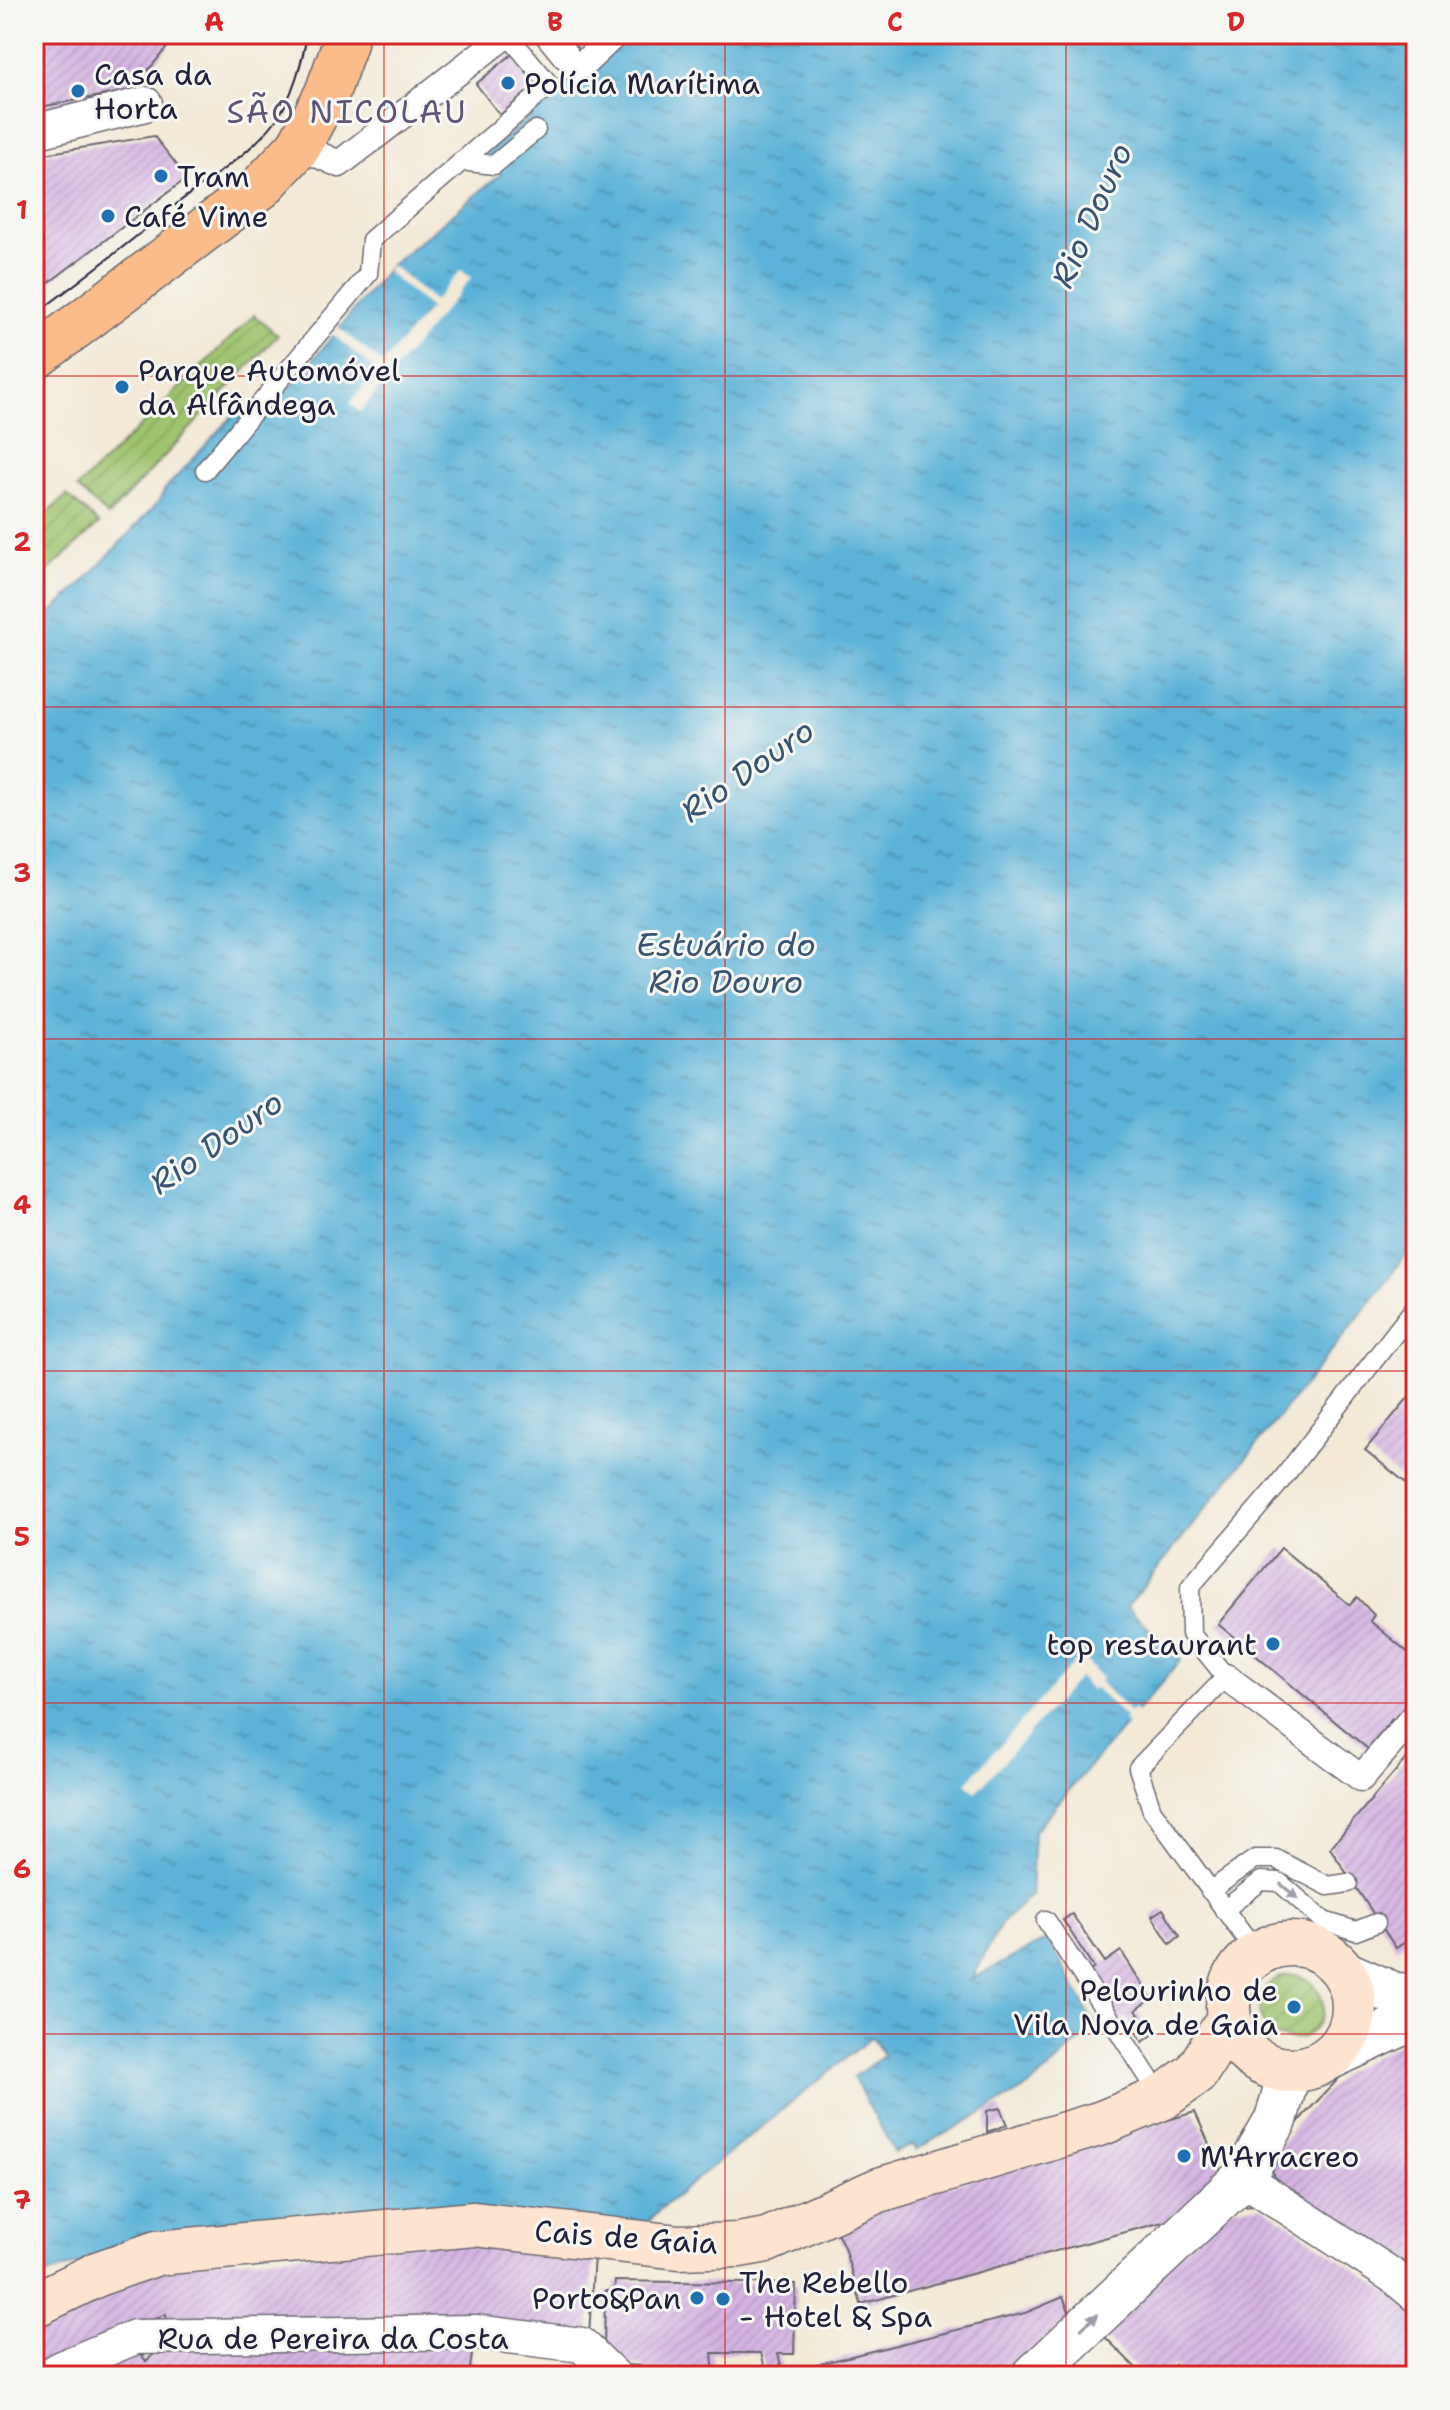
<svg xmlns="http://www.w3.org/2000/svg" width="1450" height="2410" font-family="'Shantell Sans',sans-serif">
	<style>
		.garden { fill: url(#garden-furrows); stroke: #607254; stroke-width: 2 }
		.water { fill: url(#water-ripples); stroke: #3f6a8a; stroke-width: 2 }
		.pier { fill: #f3e9d6 }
		.building { fill: url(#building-hatch) }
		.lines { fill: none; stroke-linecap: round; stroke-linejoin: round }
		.service-casing { stroke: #6b6871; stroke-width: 21 }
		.pedestrian-casing { stroke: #6b6871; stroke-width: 29 }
		.minor-casing { stroke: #6b6871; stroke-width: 37 }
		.tertiary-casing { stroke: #6b6871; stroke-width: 45 }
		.secondary-casing { stroke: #6b6871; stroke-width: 47 }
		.primary-casing { stroke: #6b6871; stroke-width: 47 }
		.service { stroke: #fff; stroke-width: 18 }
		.pedestrian { stroke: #fff; stroke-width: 26 }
		.minor { stroke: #fff; stroke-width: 34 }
		.tertiary { stroke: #fff; stroke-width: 42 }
		.secondary { stroke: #fde4d0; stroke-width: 44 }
		.primary { stroke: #f9bc8a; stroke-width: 44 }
		.tram { stroke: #22223b; stroke-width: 2 }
		.oneway { fill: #9c9ca7 }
		.grid { fill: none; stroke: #d62828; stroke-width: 2; stroke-opacity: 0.55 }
		.poi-dot { fill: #1f6fb2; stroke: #f6f6f2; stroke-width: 3 }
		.labels { text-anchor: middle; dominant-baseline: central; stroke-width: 6; stroke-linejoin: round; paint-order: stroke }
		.poi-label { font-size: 30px; fill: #22223b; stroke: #f6f6f2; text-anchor: start }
		.street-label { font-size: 30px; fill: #22223b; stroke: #f6f6f2 }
		.neighbourhood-label { font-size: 32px; letter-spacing: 2px; fill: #615575; stroke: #f6f6f2 }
		.water-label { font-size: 32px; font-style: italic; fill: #365472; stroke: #f6f6f2 }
		.neatline { fill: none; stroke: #d62828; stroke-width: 3 }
		.grid-label { font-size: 26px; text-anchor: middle; font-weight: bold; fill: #d62828 }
	</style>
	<defs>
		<pattern id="garden-furrows" width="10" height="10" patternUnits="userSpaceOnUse" patternTransform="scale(2)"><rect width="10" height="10" fill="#9fc36e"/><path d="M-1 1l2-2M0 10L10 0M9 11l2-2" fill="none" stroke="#89a760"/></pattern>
		<pattern id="water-ripples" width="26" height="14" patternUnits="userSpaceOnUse" patternTransform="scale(2)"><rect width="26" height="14" fill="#5cb2d8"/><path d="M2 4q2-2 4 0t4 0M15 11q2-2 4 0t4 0" fill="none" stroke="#4c90b0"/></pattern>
		<pattern id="building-hatch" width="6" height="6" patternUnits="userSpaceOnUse" patternTransform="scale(2)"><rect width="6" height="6" fill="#d5b4e2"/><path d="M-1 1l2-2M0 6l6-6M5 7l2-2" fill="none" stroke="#b79ac3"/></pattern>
	</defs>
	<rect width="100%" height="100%" fill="#f6f6f2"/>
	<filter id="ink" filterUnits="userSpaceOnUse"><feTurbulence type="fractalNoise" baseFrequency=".0125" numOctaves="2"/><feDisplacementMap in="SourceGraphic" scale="16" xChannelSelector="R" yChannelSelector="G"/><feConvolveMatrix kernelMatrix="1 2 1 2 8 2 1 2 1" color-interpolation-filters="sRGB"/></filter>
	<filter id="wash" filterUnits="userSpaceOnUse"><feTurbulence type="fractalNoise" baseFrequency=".006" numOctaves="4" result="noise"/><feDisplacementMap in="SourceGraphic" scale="32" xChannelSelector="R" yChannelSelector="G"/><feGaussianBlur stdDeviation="1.8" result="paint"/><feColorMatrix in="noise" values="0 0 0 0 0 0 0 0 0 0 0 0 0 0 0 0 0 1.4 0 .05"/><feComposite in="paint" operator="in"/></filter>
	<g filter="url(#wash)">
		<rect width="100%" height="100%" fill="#f3e9d6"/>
		<!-- garden -->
		<path class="garden" d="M254,315l24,20 -170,181 -31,-28z
			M67,495l32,29 -65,60v-58z
			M1259 2007a32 32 0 1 1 64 0a32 32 0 1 1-64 0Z"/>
		<!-- water -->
		<path class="water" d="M624,34h792v1204l-31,46 -258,323 54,53 -147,171 -3,64 -30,29 -29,55 76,-40 48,87 -66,60 -114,64 -2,-6 -19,9 -42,-76 31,-21 -12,-19 -212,172 -20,22 -491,10 -115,38v-1651l48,-44 77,-83 6,-12 78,-84 19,17 129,-157 110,-91 -16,-19z"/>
		<!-- pier -->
		<path class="pier" d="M391,265l43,36 27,-31 10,8 -111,134 -10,-9 27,-32 -45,-37 6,-7 45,37 47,-56 -44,-37z
			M1081,1655l21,24 -3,3 31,30 4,-3 5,5 -10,12 -6,-6 2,-3 -31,-30 -3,3 -12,-12 -103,114 -10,-9z"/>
		<g id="blocks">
			<!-- building -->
			<path class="building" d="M34,34h144l-46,56 -98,18z
				M561,34h50l-28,25z
				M516,51l23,31 -39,33 -24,-31z
				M154,136l33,42 -153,116v-136l16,-5z
				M1416,1388v103l-51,-41z
				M1281,1548l69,57 7,-8 17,18 -4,6 46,38v32l-11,13 6,5 -13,15 -6,-5 -24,30 -150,-125z
				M1416,1747v188l-20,13 -66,-100z
				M1163,1909l17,27 -10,8 -18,-28z
				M1072,1914l33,48 16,-11 31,48 -16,11 16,25 -9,7 -17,-25 -6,4 -31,-49 5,-4 -31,-48z
				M1416,2034v250l-141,-100 -5,-27 34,-42 41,-43z
				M1000,2108l7,17 -20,7v-21z
				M1195,2112l26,59 -40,46 -320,87 -17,-57 -10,-21 53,-22z
				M1262,2206l154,105v65h-237l-4,-11 -13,11h-18l-50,-50 138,-119z
				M483,2238l111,17 -5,80 -422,-9 -1,-12 -132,56v-51l119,-52z
				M615,2281l181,3 -2,70h-16l5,19 242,-60 38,-16 8,19 -65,60h-239l-6,-23h-49l2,23h-69l-2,-10 -19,-1 -20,-10 1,-64h9z
				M133,2345l13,16 15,-13 312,-2 -4,30h-408z"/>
		</g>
	</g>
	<g filter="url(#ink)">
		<use href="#blocks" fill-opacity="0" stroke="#6b6871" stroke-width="2"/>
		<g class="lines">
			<defs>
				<path id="service" d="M461,161l33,4 42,-35
					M205,470l163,-196 3,-34 179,-155 -43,-51
					M1210,1891l45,-32h21l52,27 20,-3
					M1224,1910l37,-29 18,1 45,39 32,10 20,-8
					M1046,1920l116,178
					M1257,1954l-105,-144 -14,-42 88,-91 -35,-43 -1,-47 86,-100 140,-181"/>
				<path id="pedestrian" d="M548,34l18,22
					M577,70l38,-36
					M299,146l40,18 168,-130
					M1226,1677l135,101 55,-64"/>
				<path id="minor" d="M34,132l111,-28
					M1243,2178l150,98 23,19
					M48,2376l11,-7 76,-32 340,-5 107,13 32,31"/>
				<path id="tertiary" d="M1344,1972l51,22 21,1
					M1326,2060l90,-42
					M1033,2376l210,-198 33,-58 14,-51"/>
				<path id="secondary" d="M1228 2007a63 63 0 1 1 126 0a63 63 0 1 1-126 0Z
					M34,2305l66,-32 57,-20 317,-29 205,23 60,-2 28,-5 112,-50 223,-67 60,-25 34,-25 33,-54"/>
				<path id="primary" d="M34,358l227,-171 38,-41 28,-53 18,-50 1,-9"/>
			</defs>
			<!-- service casing -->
			<use href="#service" class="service-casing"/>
			<!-- pedestrian casing -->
			<use href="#pedestrian" class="pedestrian-casing"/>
			<!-- minor casing -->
			<use href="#minor" class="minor-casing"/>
			<!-- tertiary casing -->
			<use href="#tertiary" class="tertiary-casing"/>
			<!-- secondary casing -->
			<use href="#secondary" class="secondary-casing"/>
			<!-- primary casing -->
			<use href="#primary" class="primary-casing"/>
			<!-- service -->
			<use href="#service" class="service"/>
			<!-- pedestrian -->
			<use href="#pedestrian" class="pedestrian"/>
			<!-- minor -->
			<use href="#minor" class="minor"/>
			<!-- tertiary -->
			<use href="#tertiary" class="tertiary"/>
			<!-- secondary -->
			<use href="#secondary" class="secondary"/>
			<!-- primary -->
			<use href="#primary" class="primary"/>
			<!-- tram -->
			<path class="tram" d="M34,315c49,-36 97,-74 145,-113 34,-27 71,-47 97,-82 16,-21 27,-61 31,-86"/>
		</g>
		<!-- one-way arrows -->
		<defs><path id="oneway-solid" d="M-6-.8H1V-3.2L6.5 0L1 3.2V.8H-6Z" transform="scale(2)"/></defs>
		<g class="oneway">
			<use href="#oneway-solid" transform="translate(1289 1891) rotate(40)"/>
			<use href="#oneway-solid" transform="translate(1089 2322) rotate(-43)"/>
		</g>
	</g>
	<!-- grid -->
	<path class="grid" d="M384,34v2342M725,34v2342M1066,34v2342M34,376h1382M34,707h1382M34,1039h1382M34,1371h1382M34,1703h1382M34,2034h1382"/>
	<!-- markers -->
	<g class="poi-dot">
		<circle cx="508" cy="83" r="8"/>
		<circle cx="78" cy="91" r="8"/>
		<circle cx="161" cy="176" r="8"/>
		<circle cx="108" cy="216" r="8"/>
		<circle cx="122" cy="387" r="8"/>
		<circle cx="1273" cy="1644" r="8"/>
		<circle cx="1294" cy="2007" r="8"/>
		<circle cx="1184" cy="2156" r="8"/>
		<circle cx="697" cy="2298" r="8"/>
		<circle cx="723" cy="2299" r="8"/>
	</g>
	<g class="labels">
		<!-- poi labels -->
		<g class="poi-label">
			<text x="94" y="74">Casa da<tspan x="94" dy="34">Horta</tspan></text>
			<text x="524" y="83">Polícia Marítima</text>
			<text x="177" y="176">Tram</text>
			<text x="124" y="216">Café Vime</text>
			<text x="138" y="370">Parque Automóvel<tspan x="138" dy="34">da Alfândega</tspan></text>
			<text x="1257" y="1644" text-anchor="end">top restaurant</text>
			<text x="1278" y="1990" text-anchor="end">Pelourinho de<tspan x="1278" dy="34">Vila Nova de Gaia</tspan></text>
			<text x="1200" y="2156">M'Arracreo</text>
			<text x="739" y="2282">The Rebello<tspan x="739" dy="34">- Hotel &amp; Spa</tspan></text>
			<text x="681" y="2298" text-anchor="end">Porto&amp;Pan</text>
		</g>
		<!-- street labels -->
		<g class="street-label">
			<text transform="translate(626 2237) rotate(4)">Cais de Gaia</text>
			<text x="333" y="2338">Rua de Pereira da Costa</text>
		</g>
		<!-- neighbourhood labels -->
		<g class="neighbourhood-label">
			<text x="347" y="111">SÃO NICOLAU</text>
		</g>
		<!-- water labels -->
		<g class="water-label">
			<text transform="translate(1091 215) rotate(-66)">Rio Douro</text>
			<text transform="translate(747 770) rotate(-35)">Rio Douro</text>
			<text x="726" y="944">Estuário do<tspan x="726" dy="37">Rio Douro</tspan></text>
			<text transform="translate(216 1142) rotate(-35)">Rio Douro</text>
		</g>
	</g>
	<!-- margin -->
	<rect width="1450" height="2410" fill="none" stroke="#f6f6f2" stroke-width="88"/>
	<rect x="44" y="44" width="1362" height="2322" class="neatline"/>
	<g class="grid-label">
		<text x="214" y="31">A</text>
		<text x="555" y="31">B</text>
		<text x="895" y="31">C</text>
		<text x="1236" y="31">D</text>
		<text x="22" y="219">1</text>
		<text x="22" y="551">2</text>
		<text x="22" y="882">3</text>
		<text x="22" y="1214">4</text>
		<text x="22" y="1546">5</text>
		<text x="22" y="1878">6</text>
		<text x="22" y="2209">7</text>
	</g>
</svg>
